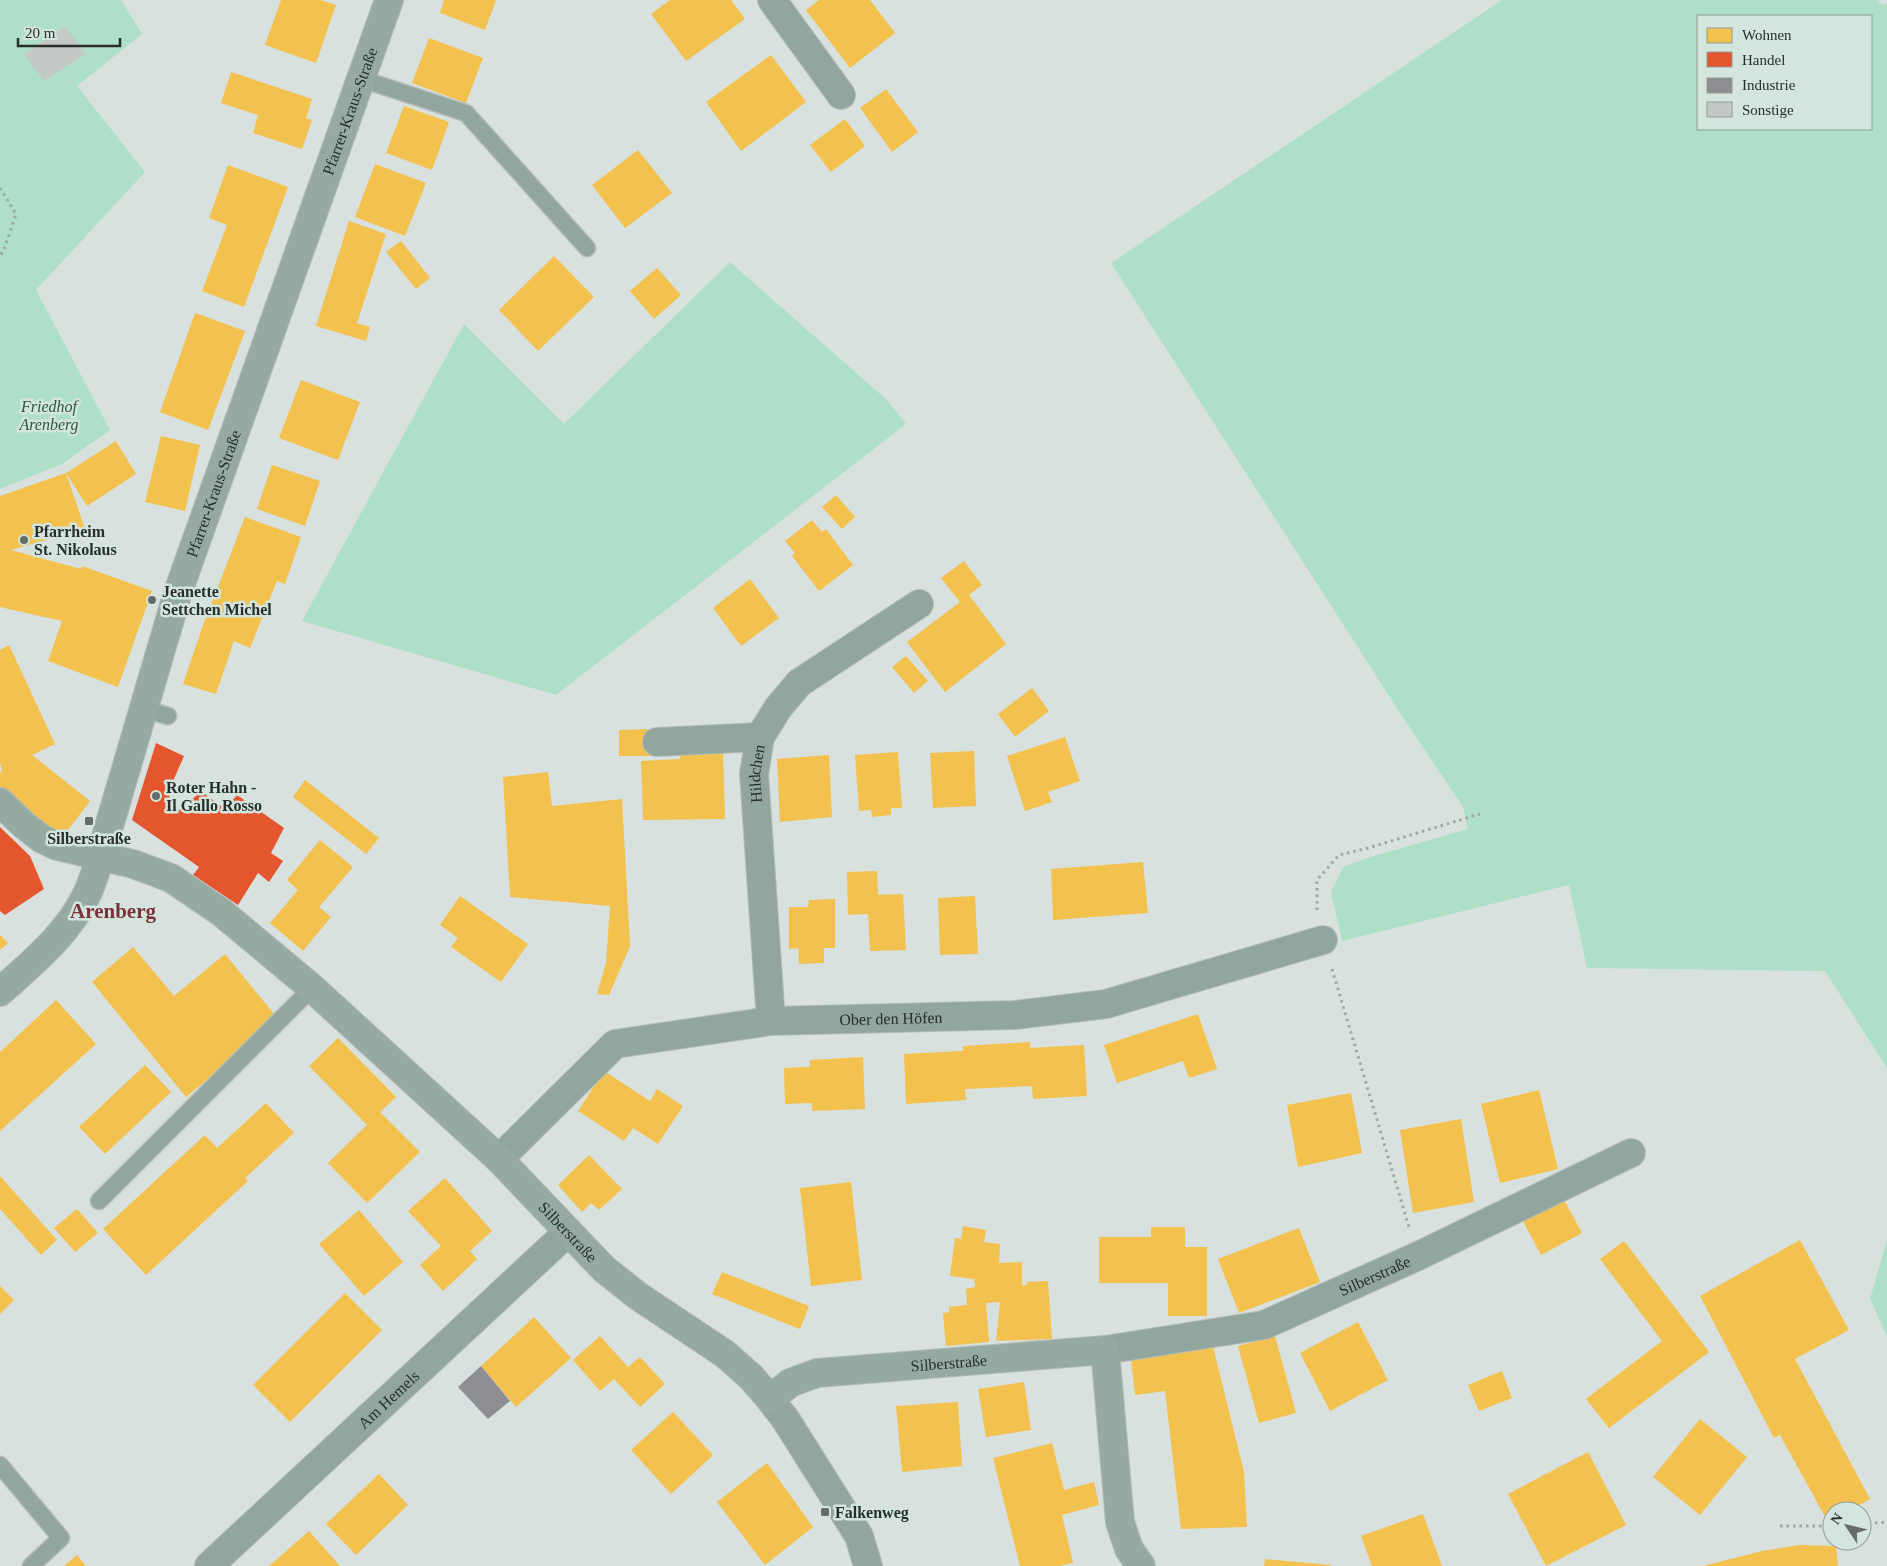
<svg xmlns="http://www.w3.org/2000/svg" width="1887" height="1566" font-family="'Times New Roman',serif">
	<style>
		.green { fill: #aee0c9; fill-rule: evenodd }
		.homes { fill: #f2c14e }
		.shops { fill: #e4572e }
		.industry { fill: #8d8d92 }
		.building { fill: #c2c9c6 }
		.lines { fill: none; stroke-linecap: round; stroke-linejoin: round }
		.lane-casing { stroke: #b6bcb9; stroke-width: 19 }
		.street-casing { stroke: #b6bcb9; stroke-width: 30 }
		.secondary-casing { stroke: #b6bcb9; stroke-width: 30 }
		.path { stroke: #9caaa3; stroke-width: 3; stroke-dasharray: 2.5 4; stroke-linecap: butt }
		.lane { stroke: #91a69c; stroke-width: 16 }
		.street { stroke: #91a69c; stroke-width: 28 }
		.secondary { stroke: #95aba2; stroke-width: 28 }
		.poi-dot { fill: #666d69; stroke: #d4e5dd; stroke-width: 2 }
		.labels { text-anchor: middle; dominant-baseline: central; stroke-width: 5; stroke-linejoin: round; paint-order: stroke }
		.street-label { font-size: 16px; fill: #282e2b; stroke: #d4e5dd }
		.park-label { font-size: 16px; font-style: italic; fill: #2a5844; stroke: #d4e5dd }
		.poi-label { font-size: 16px; font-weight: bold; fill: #282e2b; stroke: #d4e5dd; text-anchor: start }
		.district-label { font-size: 21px; font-weight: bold; fill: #7a323d; stroke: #d4e5dd }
	</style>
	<rect width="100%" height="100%" fill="#d8e1dd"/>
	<!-- green -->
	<path class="green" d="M0,0h121l21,34 -65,52 68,86 -109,118 74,140 -48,34 -62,25z
		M1502,0h376l4,5 5,-2v1065l-62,-97 -238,-3 -18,-83 -227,56 -11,-49 12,-25 24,-9 101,-29 -5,-22 -61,-91 -291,-453zM1698,16h173v113h-173z
		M730,262l157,138 19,24 -350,271 -254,-74 162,-297 100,100z
		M1887,1240v96l-17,-37z"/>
	<!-- homes -->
	<path class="homes" d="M281,0h40l15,5 -20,58 -51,-18z
		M444,0h52l-11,30 -45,-17z
		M670,0h61l14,19 -59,42 -35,-47z
		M819,0h51l25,33 -45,35 -44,-58z
		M429,38l54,20 -17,45 -54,-20z
		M771,55l35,47 -65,49 -35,-49z
		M231,72l81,27 -6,19 6,2 -10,29 -49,-16 5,-18 -37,-12z
		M886,89l32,43 -26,20 -32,-44z
		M404,106l45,16 -17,48 -46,-17z
		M845,119l20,27 -34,26 -21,-27z
		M638,150l34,43 -47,35 -33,-43z
		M375,164l51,19 -21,53 -50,-19z
		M228,165l60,22 -44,120 -42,-16 25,-66 -18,-7z
		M349,221l37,13 -29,89 13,4 -4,14 -50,-15z
		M401,241l29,37 -14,11 -30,-37z
		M554,256l40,41 -56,54 -39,-41z
		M657,268l24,27 -27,24 -24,-28z
		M195,313l50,18 -37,99 -48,-18z
		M301,380l59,22 -22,58 -59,-22z
		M161,436l39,9 -15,66 -40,-9z
		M116,441l20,33 -49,32 -21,-33z
		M272,465l48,16 -15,45 -48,-17z
		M66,473l19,56 -74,21 70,19 1,-3 70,25 -34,96 -70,-26 14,-40 -62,-14v-111z
		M836,495l19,22 -13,12 -20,-22z
		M245,517l56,20 -16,47 -8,-3 -27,67 -16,-7 -18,53 -33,-10 19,-56z
		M812,520l10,12 4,-3 27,36 -34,26 -27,-35 3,-3 -10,-12z
		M964,561l18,24 -13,10 37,49 -61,48 -38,-50 53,-40 -19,-24z
		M750,579l29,39 -38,28 -28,-38z
		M9,645l46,99 -23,11 58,46 -31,41 -59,-55v-13l2,-5 -2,-6v-113z
		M906,656l22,25 -14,12 -22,-26z
		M1032,688l17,23 -34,26 -17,-23z
		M653,729v27h-34v-26z
		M1065,737l15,44 -32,11 4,10 -27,9 -18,-55z
		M723,751l2,68 -82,1 -2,-59 39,-2v-7z
		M974,751l2,55 -43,2 -3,-55z
		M898,752l4,56h-11v7l-19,2 -1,-7 -12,1 -4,-56z
		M829,755l3,62 -52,5 -3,-63z
		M548,772l4,34 70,-7 8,147 -21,49 -12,-1 9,-31 4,-57 -100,-9 -7,-120z
		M305,780l74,58 -13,16 -73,-57z
		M320,840l33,27 -34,40 12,10 -28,34 -33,-28 28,-33 -11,-10z
		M1143,862l5,51 -95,7 -2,-51z
		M877,871l1,24 25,-1 3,56 -36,1 -2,-37 -20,1 -1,-43z
		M460,896l68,48 -27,38 -50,-35 7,-9 -18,-13z
		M975,896l3,58 -38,1 -2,-57z
		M835,899v49h-11v15l-25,1 -1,-16 -9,1v-42h19l1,-7z
		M0,935l8,8 -8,7z
		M133,947l41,49 51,-42 54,66 -93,77 -94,-115z
		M56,1000l40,44 -96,87v-79z
		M1198,1014l19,55 -28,9 -6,-17 -66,22 -13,-38z
		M338,1038l58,59 -16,15 40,40 -53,51 -39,-40 39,-38 -58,-59z
		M1030,1042v6l54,-3 3,51 -54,3 -1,-13 -67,3 1,11 -60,4 -2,-50 59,-3v-5z
		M863,1057l2,52 -53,2v-8l-27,1 -1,-36 26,-1v-7z
		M145,1065l26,27 -66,62 -26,-27z
		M604,1071l46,30 7,-12 26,17 -25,38 -25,-16 -9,13 -46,-30z
		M1539,1090l19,79 -58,14 -19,-79z
		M1351,1093l11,60 -64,14 -11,-62z
		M266,1103l28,30 -49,45 3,3 -102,94 -43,-46 102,-94 12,13z
		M1461,1119l13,83 -61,11 -13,-83z
		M589,1155l33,34 -23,21 -8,-7 -9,9 -24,-27z
		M0,1176l57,64 -16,15 -41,-46z
		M445,1178l47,53 -22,20 7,8 -34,32 -23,-26 21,-19 -33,-35z
		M851,1182l11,98 -51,6 -11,-98z
		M1563,1198l19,35 -41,22 -18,-34z
		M77,1209l21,24 -23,19 -21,-24z
		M359,1210l44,52 -39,34 -45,-52z
		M963,1226l23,4 -2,12 16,2 -1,19 23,-1v23h5l-1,-3 22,-1 4,58 -56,2 4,-39 -14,1 3,39 -43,4 -3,-33 6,-1v-5l18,-2 -1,-16 9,-2 -1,-8 -24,-3 5,-38 6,1z
		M1151,1227h34v20h22v69h-39v-33h-69v-46h52z
		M1299,1228l21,54 -81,31 -21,-54z
		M1800,1240l49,90 -54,29 75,140 -21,12h-17v9l-4,2 -48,-87 -6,3 -74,-142z
		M1624,1241l85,111 -100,76 -23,-29 76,-58 -62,-82z
		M722,1272l87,34 -9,23 -88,-35z
		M0,1286l14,14 -14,14z
		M345,1293l37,37 -92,92 -37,-37z
		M534,1317l37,41 -55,49 -35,-41z
		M1358,1322l30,58 -58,31 -30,-58z
		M600,1336l28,31 12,-10 25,27 -25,23 -26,-28 -14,12 -27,-31z
		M1275,1336l21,77 -37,10 -21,-77z
		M1213,1347l31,125 3,55 -66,2 -16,-138 -30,4 -5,-45z
		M1502,1371l10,27 -33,13 -11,-26z
		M1024,1382l7,48 -45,7 -8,-48z
		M958,1402l4,64 -60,6 -6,-66z
		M673,1412l40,43 -42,39 -40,-44z
		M1700,1419l47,38 -47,58 -47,-38z
		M1052,1443l12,47 30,-8 5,23 -37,10 11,48 -13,3h-40l-27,-108z
		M1588,1452l38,73 -80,41 -38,-72z
		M767,1463l46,64 -48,38 -48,-63z
		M379,1474l29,31 -52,50 -30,-31z
		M1423,1514l19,52h-70l-11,-30z
		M309,1531l31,35h-71z
		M1800,1545l36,1 2,20h-135l59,-15z
		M77,1555l9,11h-22z
		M1265,1559l66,6v1h-67z"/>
	<!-- shops -->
	<path class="shops" d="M156,743l28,13 -14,32 -1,19 12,3 20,-19 24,18 12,-14 47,33 -13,25 12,8 -14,21 -11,-9 -20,32 -45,-30 6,-8 -67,-47z
		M0,827l30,29 14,33 -39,26 -5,-4z"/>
	<!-- industry -->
	<path class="industry" d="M481,1366l29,35 -22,18 -30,-32z"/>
	<!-- building -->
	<path class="building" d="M65,26l21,28 -42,27 -20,-27z"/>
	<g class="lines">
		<defs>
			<path id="lane" d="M361,79l105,34 121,135
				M143,709l25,7
				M99,1201l213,-213
				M0,1465l61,73 -30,28"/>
			<g id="street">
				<path d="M772,0l69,95"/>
				<path d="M657,742l103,-5"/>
				<path id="s1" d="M771,1021l-17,-247 6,-37 18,-29 21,-25 120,-79"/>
				<path id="s2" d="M499,1159l116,-115 156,-23 244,-6 91,-11 217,-64"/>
				<path id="s3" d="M1105,1350l159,-25 154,-69 213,-103"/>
				<path d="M770,1399l16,21 73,116 9,30"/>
				<path id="s4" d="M209,1566l359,-334"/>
			</g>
			<g id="secondary">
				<path id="s5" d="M0,802l24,23 18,14 15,7 76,18 38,14 50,34 91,76 187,171 105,110 34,27 87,58 26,23 19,22 20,-16 27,-10 288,-23 15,172 9,27 12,17"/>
				<path id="s6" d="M0,992c32,-29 68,-58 87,-98 6,-12 9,-25 13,-37l78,-265 211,-592"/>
			</g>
		</defs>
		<!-- lane casing -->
		<use href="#lane" class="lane-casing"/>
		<!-- street casing -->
		<use href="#street" class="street-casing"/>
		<!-- secondary casing -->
		<use href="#secondary" class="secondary-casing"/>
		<!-- path -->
		<path class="path" d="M0,188l16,26 -13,38 -3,3
			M1317,910v-30l22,-25 29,-7 112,-34
			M1332,969l77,258
			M1862,1524l25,-2
			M1780,1526h52"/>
		<!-- lane -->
		<use href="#lane" class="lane"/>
		<!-- street -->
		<use href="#street" class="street"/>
		<!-- secondary -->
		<use href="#secondary" class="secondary"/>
	</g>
	<!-- markers -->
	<g class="poi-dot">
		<circle cx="24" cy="540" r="5"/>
		<circle cx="152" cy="600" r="5"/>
		<circle cx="156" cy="796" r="5"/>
		<rect x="84" y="816" width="10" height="10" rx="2.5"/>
		<rect x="820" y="1507" width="10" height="10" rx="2.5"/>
	</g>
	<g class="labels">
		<!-- street labels -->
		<g class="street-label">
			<text stroke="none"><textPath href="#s6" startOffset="958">Pfarrer-Kraus-Straße</textPath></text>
			<text stroke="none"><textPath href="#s6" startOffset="552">Pfarrer-Kraus-Straße</textPath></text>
			<text stroke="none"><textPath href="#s1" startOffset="248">Hildchen</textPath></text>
			<text stroke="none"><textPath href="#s2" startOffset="441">Ober den Höfen</textPath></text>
			<text stroke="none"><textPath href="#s5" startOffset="724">Silberstraße</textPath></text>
			<text stroke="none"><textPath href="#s3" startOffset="282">Silberstraße</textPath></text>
			<text stroke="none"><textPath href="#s5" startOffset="1174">Silberstraße</textPath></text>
			<text stroke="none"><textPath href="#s4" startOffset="245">Am Hemels</textPath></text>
		</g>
		<!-- park labels -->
		<g class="park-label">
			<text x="49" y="406">Friedhof<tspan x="49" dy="18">Arenberg</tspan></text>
		</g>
		<!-- poi labels -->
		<g class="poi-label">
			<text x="34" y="531">Pfarrheim<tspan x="34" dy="18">St. Nikolaus</tspan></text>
			<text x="162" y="591">Jeanette<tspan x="162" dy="18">Settchen Michel</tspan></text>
			<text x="166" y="787">Roter Hahn -<tspan x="166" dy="18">Il Gallo Rosso</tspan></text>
			<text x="89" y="838" text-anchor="middle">Silberstraße</text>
			<text x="835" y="1512">Falkenweg</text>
		</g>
		<!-- district labels -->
		<g class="district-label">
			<text x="113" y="911">Arenberg</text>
		</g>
	</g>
	<!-- legend -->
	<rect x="1697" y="15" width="175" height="115" fill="#d4e5dd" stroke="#8f9c96"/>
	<rect x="1707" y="28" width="25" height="15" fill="#f2c14e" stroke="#8f9c96"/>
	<text x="1742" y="40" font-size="15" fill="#282e2b">Wohnen</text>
	<rect x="1707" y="52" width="25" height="15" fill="#e4572e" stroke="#8f9c96"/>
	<text x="1742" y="65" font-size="15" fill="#282e2b">Handel</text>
	<rect x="1707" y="78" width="25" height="15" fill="#8d8d92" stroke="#8f9c96"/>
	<text x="1742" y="90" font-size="15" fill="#282e2b">Industrie</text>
	<rect x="1707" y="102" width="25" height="15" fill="#c2c9c6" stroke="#8f9c96"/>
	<text x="1742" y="115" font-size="15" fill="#282e2b">Sonstige</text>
	<!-- north arrow -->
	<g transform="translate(1847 1526) rotate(305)"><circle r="24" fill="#d4e5dd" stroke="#8f9c96"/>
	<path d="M0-4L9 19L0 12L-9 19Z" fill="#666d69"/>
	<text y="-8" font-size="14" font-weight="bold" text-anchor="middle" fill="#282e2b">N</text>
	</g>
	<!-- scale -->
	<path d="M18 38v8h102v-8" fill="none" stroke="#282e2b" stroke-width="2.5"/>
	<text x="25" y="38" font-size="15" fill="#282e2b" stroke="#d4e5dd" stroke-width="4" paint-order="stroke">20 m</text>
</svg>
